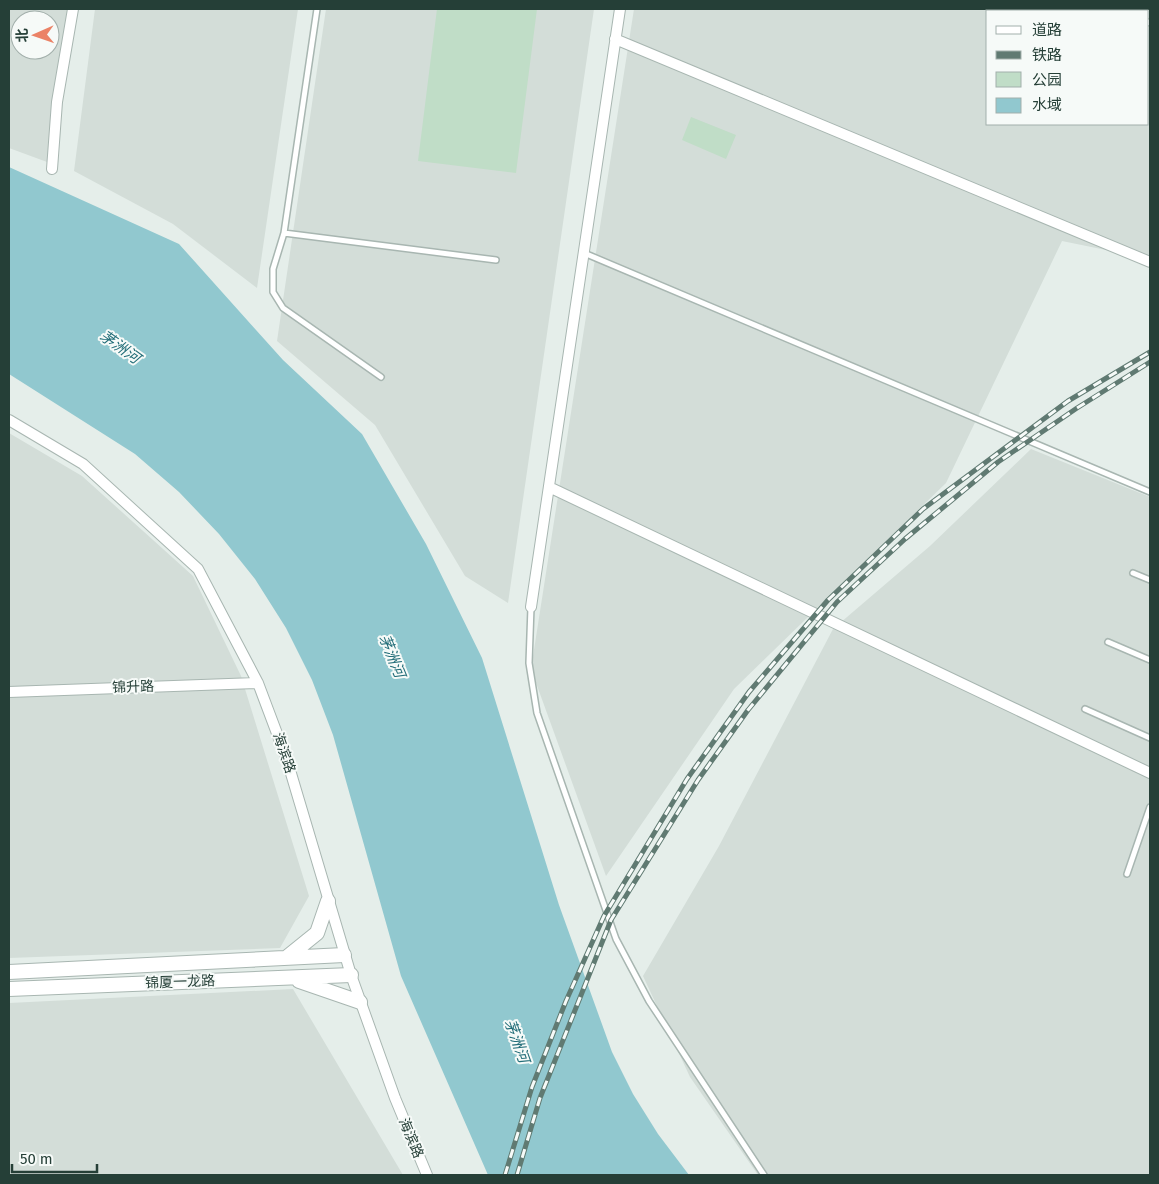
<svg xmlns="http://www.w3.org/2000/svg" width="1159" height="1184" font-family="'Fira Sans','Noto Sans SC',sans-serif">
	<style>
		.built { fill: #d3ddd8; fill-rule: evenodd }
		.green { fill: #c0ddc7 }
		.water { fill: #91c8cf }
		.lines { fill: none; stroke-linecap: round; stroke-linejoin: round }
		.service-casing { stroke: #a8b6b1; stroke-width: 8 }
		.minor-casing { stroke: #a8b6b1; stroke-width: 12 }
		.tertiary-casing { stroke: #a8b6b1; stroke-width: 16 }
		.service { stroke: #fff; stroke-width: 5 }
		.minor { stroke: #fff; stroke-width: 10 }
		.tertiary { stroke: #fff; stroke-width: 14 }
		.rail-casing { stroke: #607a72; stroke-width: 5 }
		.rail { stroke: #f6faf8; stroke-width: 3; stroke-dasharray: 9; stroke-linecap: butt }
		.labels { text-anchor: middle; dominant-baseline: central; stroke-width: 4; stroke-linejoin: round; paint-order: stroke }
		.street-label { font-size: 14px; fill: #253f37; stroke: #f6faf8 }
		.water-label { font-size: 15px; font-style: italic; fill: #226d78; stroke: #f6faf8 }
	</style>
	<rect width="100%" height="100%" fill="#e5eeea"/>
	<!-- built -->
	<path class="built" d="M9,9h61l-23,153 -38,-14zM20,20h30v30h-30z
		M95,9h203l-41,279 -84,-64 -99,-53z
		M326,9h268l-86,594 -43,-27 -90,-151 -98,-84z
		M634,9h516v250l-88,-18 -116,242 -212,206 -128,187 -75,-207zM988,11h160v113h-160z
		M9,433l73,43 111,100 48,100 68,220 -29,52 -271,10z
		M1031,449l119,48v678h-392l-68,-98 -47,-101 76,-130 114,-217 97,-83z
		M293,989l110,186h-394v-172z"/>
	<!-- green -->
	<path class="green" d="M437,9h100l-21,164 -98,-12z
		M691,117l45,18 -10,24 -44,-19z"/>
	<!-- water -->
	<path class="water" d="M9,167l170,77 104,116 79,74 64,110 56,114 77,247 53,147 21,42 25,40 31,41h-201l-87,-199 -68,-241 -21,-55 -26,-52 -31,-49 -36,-45 -40,-42 -44,-38 -126,-80z"/>
	<g class="lines">
		<defs>
			<path id="service" d="M317,9l-33,224 212,27
				M1116,9l6,2
				M1148,22l2,1
				M284,233l-11,36v23l10,16 98,69
				M584,253l566,239
				M1133,573l17,7
				M531,607l-2,56 8,50 79,226 33,62 115,174
				M1108,642l42,18
				M1085,709l65,29
				M1127,874l23,-67"/>
			<path id="minor" d="M615,39l535,223
				M52,169l5,-67 16,-93
				M9,420l74,44 115,105 60,114 29,77 64,215 44,123 32,77
				M549,487l601,286
				M531,607l89,-598
				M9,692l249,-9"/>
			<path id="tertiary" d="M286,958l31,-25 11,-32
				M9,972l335,-17
				M299,981l61,21
				M9,989l342,-14"/>
		</defs>
		<!-- service casing -->
		<use href="#service" class="service-casing"/>
		<!-- minor casing -->
		<use href="#minor" class="minor-casing"/>
		<!-- tertiary casing -->
		<use href="#tertiary" class="tertiary-casing"/>
		<!-- service -->
		<use href="#service" class="service"/>
		<!-- minor -->
		<use href="#minor" class="minor"/>
		<!-- tertiary -->
		<use href="#tertiary" class="tertiary"/>
		<defs>
			<path id="rail" d="M505,1175l27,-88 34,-86 38,-85 83,-137 62,-87 79,-92 95,-91 145,-108 82,-49
				M517,1175l23,-77 71,-178 87,-140 50,-70 89,-108 68,-63 93,-77 79,-54 73,-46"/>
		</defs>
		<!-- rail casing -->
		<use href="#rail" class="rail-casing"/>
		<!-- rail -->
		<use href="#rail" class="rail"/>
	</g>
	<g class="labels">
		<!-- street labels -->
		<g class="street-label">
			<text transform="translate(133 687) rotate(-2)">锦升路</text>
			<text transform="translate(284 753) rotate(71)">海滨路</text>
			<text transform="translate(180 982) rotate(-2)">锦厦一龙路</text>
			<text transform="translate(411 1138) rotate(67)">海滨路</text>
		</g>
		<!-- water labels -->
		<g class="water-label">
			<text transform="translate(120 347) rotate(35)">茅洲河</text>
			<text transform="translate(392 656) rotate(68)">茅洲河</text>
			<text transform="translate(517 1041) rotate(70)">茅洲河</text>
		</g>
	</g>
	<!-- border -->
	<rect width="1159" height="1184" fill="none" stroke="#253f37" stroke-width="20"/>
	<!-- legend -->
	<rect x="986" y="10" width="162" height="115" fill="#f6faf8" stroke="#a2afab"/>
	<rect x="996" y="26" width="25" height="8" fill="#ffffff" stroke="#a2afab"/>
	<text x="1032" y="35" font-size="15" fill="#253f37">道路</text>
	<rect x="996" y="51" width="25" height="8" fill="#607a72" stroke="#a2afab"/>
	<text x="1032" y="60" font-size="15" fill="#253f37">铁路</text>
	<rect x="996" y="72" width="25" height="15" fill="#c0ddc7" stroke="#a2afab"/>
	<text x="1032" y="85" font-size="15" fill="#253f37">公园</text>
	<rect x="996" y="98" width="25" height="15" fill="#91c8cf" stroke="#a2afab"/>
	<text x="1032" y="110" font-size="15" fill="#253f37">水域</text>
	<!-- north arrow -->
	<g transform="translate(35 35) rotate(268)"><circle r="24" fill="#f6faf8" stroke="#a2afab"/>
	<path d="M0-4L9 19L0 12L-9 19Z" fill="#eb8266"/>
	<text y="-8" font-size="14" font-weight="bold" text-anchor="middle" fill="#253f37">北</text>
	</g>
	<!-- scale -->
	<path d="M12 1164v8h85v-8" fill="none" stroke="#253f37" stroke-width="2.5"/>
	<text x="20" y="1164" font-size="15" fill="#253f37" stroke="#f6faf8" stroke-width="4" paint-order="stroke">50 m</text>
</svg>
